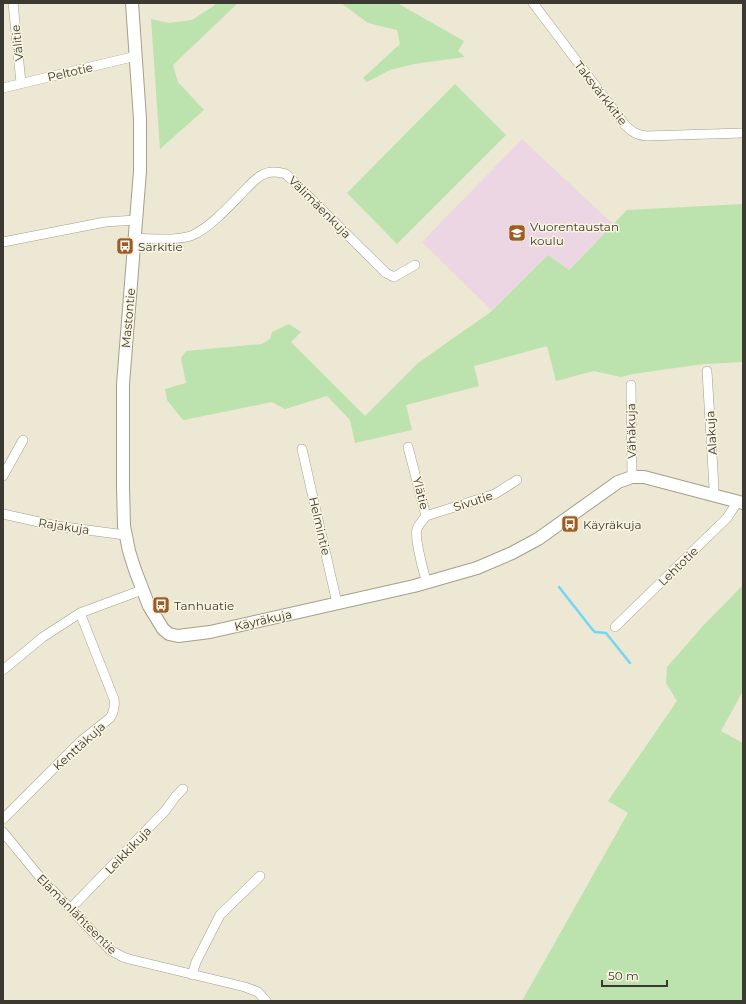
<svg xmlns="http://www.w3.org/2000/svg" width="746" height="1004" font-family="Montserrat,sans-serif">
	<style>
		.education { fill: #edd6e3 }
		.green { fill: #bce2ad }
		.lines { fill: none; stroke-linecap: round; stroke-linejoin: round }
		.stream { stroke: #73d6f5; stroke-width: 2.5 }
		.minor-casing { stroke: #a39f8b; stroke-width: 10 }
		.tertiary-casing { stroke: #a39f8b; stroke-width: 14 }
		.minor { stroke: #fff; stroke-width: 9 }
		.tertiary { stroke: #fff; stroke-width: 12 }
		.labels { text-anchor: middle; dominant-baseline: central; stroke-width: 3; stroke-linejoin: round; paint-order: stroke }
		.street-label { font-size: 12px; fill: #3b3931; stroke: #faf5e0 }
		.poi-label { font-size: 12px; fill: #3b3931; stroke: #faf5e0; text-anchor: start }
	</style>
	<rect width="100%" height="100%" fill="#ece8d3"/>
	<!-- education -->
	<path class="education" d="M522,139l91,85 -45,46 -20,-15 -56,56 -70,-69z"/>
	<!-- green -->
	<path class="green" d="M215,3h23l-65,62 5,17 26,28 -44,39 -9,-130 18,4 23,-3 23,-15z
		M341,3h56l67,38 -6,10 7,6 -51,7 -24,6 -23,12 -4,-4 37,-34 -3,-14 -29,-7z
		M455,84l51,51 -109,109 -50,-51z
		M743,204v159v-1l-39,2 -72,10 -11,3 -27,-6 -38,10 -9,-35 -73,20 5,20 -73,19 6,25 -57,13 -5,-23 -23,-24 -42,13 -13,-7 -89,18 -16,-20 -2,-11 21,-6 -5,-25 5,-7 76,-7 8,-5 2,-7 17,-8 12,8 -10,10 74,74 53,-53 74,-52 56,-56 21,15 58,-60z
		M743,585v106l-22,40 22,12v258h-221l106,-188 -20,-12 69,-100 -11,-18 1,-16 35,-40z"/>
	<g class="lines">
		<!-- stream -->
		<path class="stream" d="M559,587l33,42 3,3 11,1 24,30"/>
		<defs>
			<path id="minor" d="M13,3l8,80
				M533,3l92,122c7,7 12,10 21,11l97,-3
				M3,88l133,-32
				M135,238c14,1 45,3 58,-3 19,-9 38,-31 53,-46 5,-5 10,-11 16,-14 7,-4 17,-3 24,-1l100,99 8,4 21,-12
				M3,242l102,-20 31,-2
				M707,371l7,117 -1,7
				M631,385l1,92
				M408,447l18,69c-3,4 -7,8 -9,13 -3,8 7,45 10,54
				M302,449l35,154
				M3,476l20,-36
				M3,514l54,12 68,9
				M426,516l69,-22 22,-14
				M615,627l112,-109 11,-17
				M3,670l40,-33 37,-24 62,-23
				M3,819l78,-78 29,-23c4,-6 5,-12 4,-19l-34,-86
				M3,832l36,44 71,74 13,7 6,2 116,28 13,5 8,9
				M71,908l94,-97 11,-15 7,-7
				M192,975l4,-13 24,-47 40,-39"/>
			<path id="tertiary" d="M132,3l8,116v52l-17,213v103l1,39 5,25 6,19 14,36 14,23 6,5 9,2 32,-4 204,-46 63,-18 35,-15 26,-14 80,-57 14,-5h12l99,26"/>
		</defs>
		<!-- minor casing -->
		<use href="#minor" class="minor-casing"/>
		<!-- tertiary casing -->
		<use href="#tertiary" class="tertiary-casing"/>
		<!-- minor -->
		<use href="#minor" class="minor"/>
		<!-- tertiary -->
		<use href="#tertiary" class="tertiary"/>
	</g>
	<!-- icons -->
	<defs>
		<symbol id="school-square" viewBox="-11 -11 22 22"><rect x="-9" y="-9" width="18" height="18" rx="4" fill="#9c5d24" stroke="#faf5e0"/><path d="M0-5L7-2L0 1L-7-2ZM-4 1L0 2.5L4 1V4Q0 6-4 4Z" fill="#fff"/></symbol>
		<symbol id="bus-square" viewBox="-11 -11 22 22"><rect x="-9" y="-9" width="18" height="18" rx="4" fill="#9c5d24" stroke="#faf5e0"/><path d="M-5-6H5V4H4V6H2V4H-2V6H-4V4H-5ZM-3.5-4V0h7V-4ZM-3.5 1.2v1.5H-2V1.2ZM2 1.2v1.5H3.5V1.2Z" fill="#fff"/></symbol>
	</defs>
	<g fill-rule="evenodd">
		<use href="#school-square" x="507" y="223" width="20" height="20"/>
		<use href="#bus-square" x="115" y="236" width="20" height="20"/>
		<use href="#bus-square" x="560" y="514" width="20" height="20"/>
		<use href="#bus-square" x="151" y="595" width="20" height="20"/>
	</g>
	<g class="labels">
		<!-- street labels -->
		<g class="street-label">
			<text transform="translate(17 43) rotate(-96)">Välitie</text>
			<text transform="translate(70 72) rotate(-13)">Peltotie</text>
			<text transform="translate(601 93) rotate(52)">Taksvärkkitie</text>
			<text transform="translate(320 207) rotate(45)">Välimäenkuja</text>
			<text transform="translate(128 318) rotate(-85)">Mastontie</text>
			<text transform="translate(631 431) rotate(-91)">Vähäkuja</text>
			<text transform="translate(711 433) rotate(-94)">Alakuja</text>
			<text transform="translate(421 493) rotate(76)">Ylätie</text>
			<text transform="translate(473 501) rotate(-18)">Sivutie</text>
			<text transform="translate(64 526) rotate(9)">Rajakuja</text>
			<text transform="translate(320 526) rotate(77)">Helmintie</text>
			<text transform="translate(678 566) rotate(-44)">Lehtotie</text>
			<text transform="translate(263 620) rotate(-13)">Käyräkuja</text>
			<text transform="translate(79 746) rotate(-42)">Kenttäkuja</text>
			<text transform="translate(128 850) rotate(-46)">Leikkikuja</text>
			<text transform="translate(77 914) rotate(45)">Elämänlähteentie</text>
		</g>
		<!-- poi labels -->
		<g class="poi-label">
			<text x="530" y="226">Vuorentaustan<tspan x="530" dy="14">koulu</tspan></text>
			<text x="138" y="246">Särkitie</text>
			<text x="583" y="524">Käyräkuja</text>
			<text x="174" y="605">Tanhuatie</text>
		</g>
	</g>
	<!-- border -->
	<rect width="746" height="1004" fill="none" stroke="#3b3931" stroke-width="8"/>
	<!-- scale -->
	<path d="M602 980v6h65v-6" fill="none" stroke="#3b3931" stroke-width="2"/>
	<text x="608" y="980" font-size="12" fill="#3b3931" stroke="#faf5e0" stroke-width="3" paint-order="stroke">50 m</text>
</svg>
